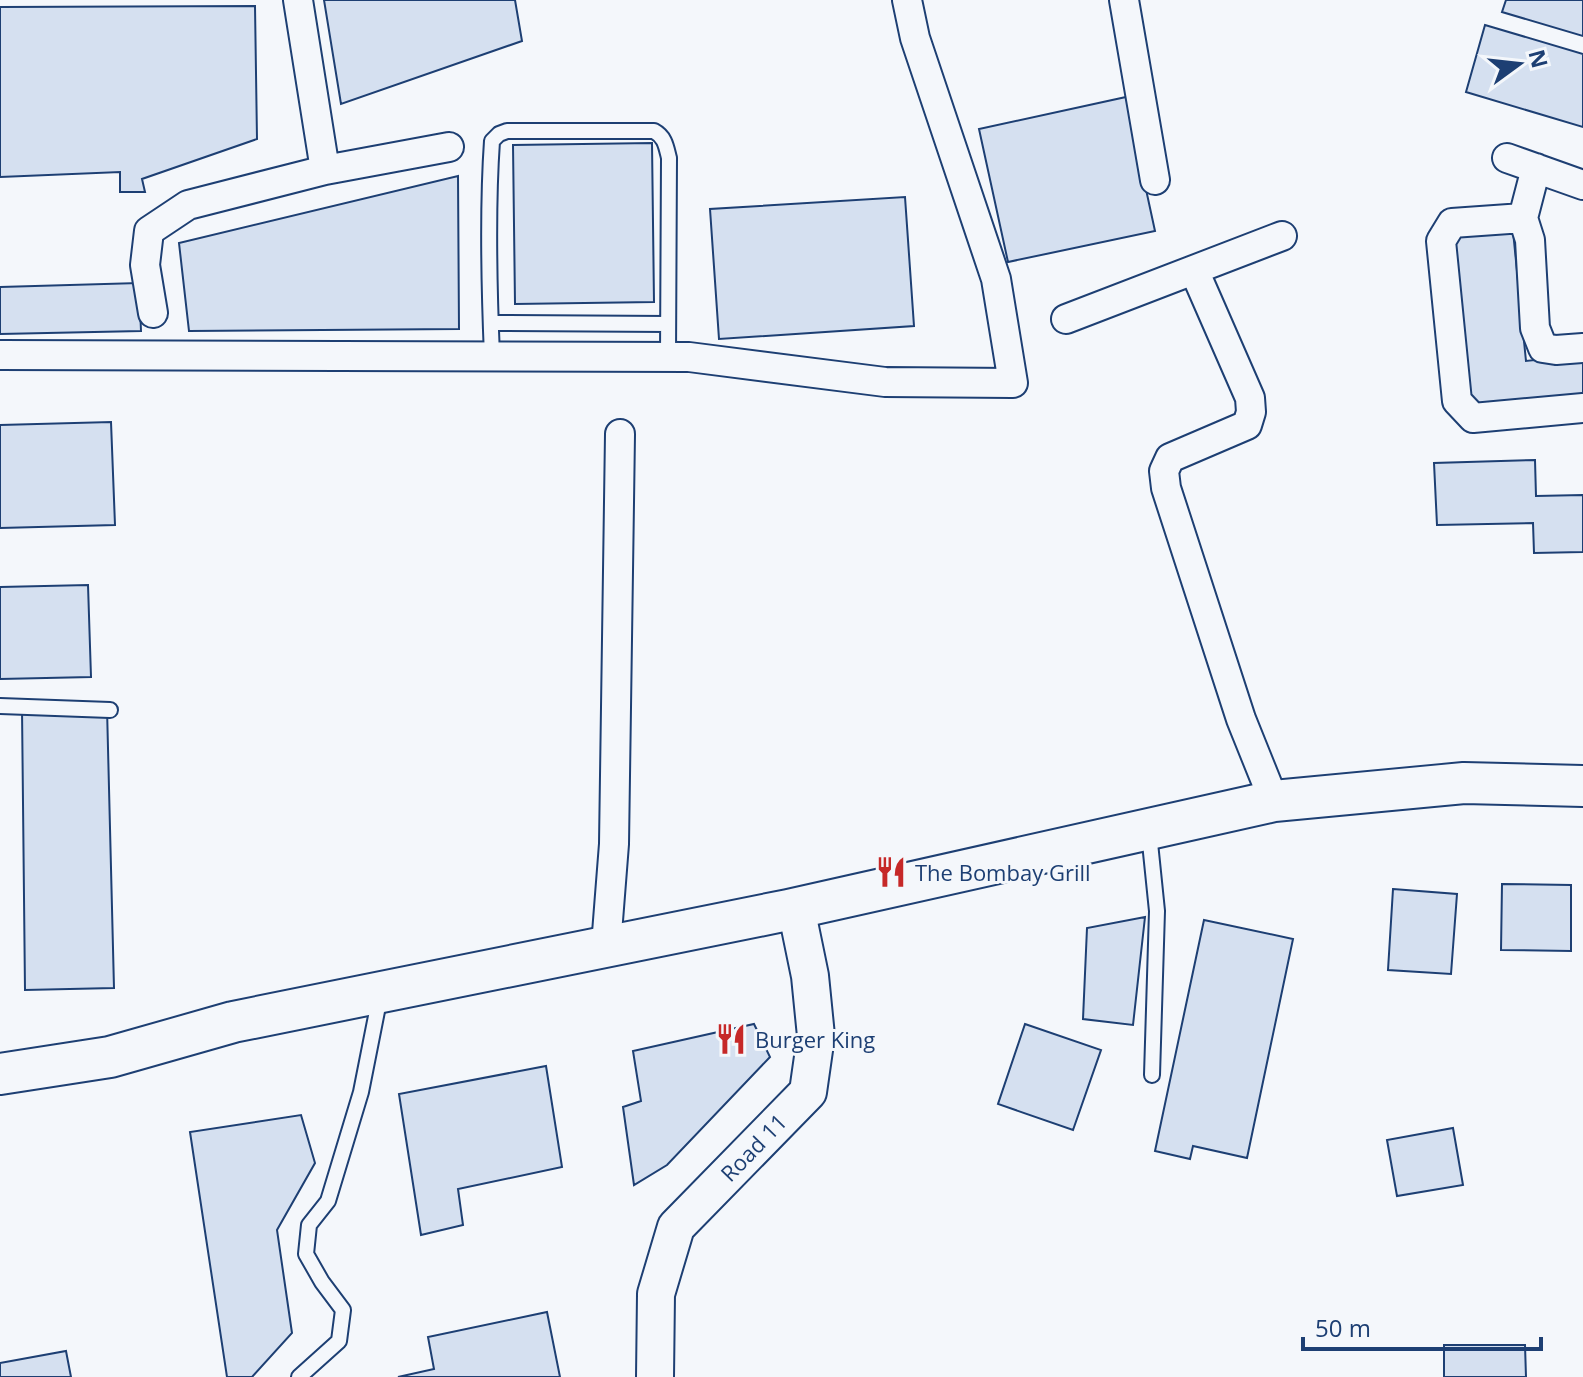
<svg xmlns="http://www.w3.org/2000/svg" width="1583" height="1377" font-family="'Open Sans',sans-serif">
	<style>
		.building { fill: #d5e0f0; stroke: #1d3f73; stroke-width: 2 }
		.lines { fill: none; stroke-linecap: round; stroke-linejoin: round }
		.service-casing { stroke: #1d3f73; stroke-width: 18 }
		.minor-casing { stroke: #1d3f73; stroke-width: 32 }
		.tertiary-casing { stroke: #1d3f73; stroke-width: 40 }
		.secondary-casing { stroke: #1d3f73; stroke-width: 44 }
		.service { stroke: #f4f7fb; stroke-width: 14 }
		.minor { stroke: #f4f7fb; stroke-width: 28 }
		.tertiary { stroke: #f4f7fb; stroke-width: 36 }
		.secondary { stroke: #f4f7fb; stroke-width: 40 }
		.labels { text-anchor: middle; dominant-baseline: central; stroke-width: 6; stroke-linejoin: round; paint-order: stroke }
		.poi-label { font-size: 22px; fill: #1d3f73; stroke: #f4f7fb; text-anchor: start }
		.street-label { font-size: 22px; fill: #1d3f73; stroke: #f4f7fb }
	</style>
	<rect width="100%" height="100%" fill="#f4f7fb"/>
	<!-- building -->
	<path class="building" d="M324,0h191l7,41 -181,63z
		M1506,0h77v36l-81,-24z
		M255,6l2,133 -115,40 3,13h-25v-20l-120,5v-170z
		M1485,25l98,29v73l-117,-35z
		M1126,97l29,134 -147,31 -29,-133z
		M652,143l2,159 -139,2 -2,-159z
		M458,176l1,153 -270,2 -10,-88z
		M905,197l9,129 -195,13 -9,-130z
		M1513,231l13,130 57,-6v40l-116,12 -18,-170z
		M139,283l2,48 -141,3v-47z
		M111,422l4,103 -115,3v-103z
		M1535,460l1,36 47,-1v57l-49,1 -1,-30 -96,2 -3,-62z
		M88,585l3,92 -91,2v-92z
		M107,708l7,280 -89,2 -3,-281z
		M1502,884l69,1v66l-70,-1z
		M1393,889l64,5 -6,80 -63,-4z
		M1145,917l-12,108 -50,-6 4,-91z
		M1204,920l89,19 -46,219 -54,-12 -3,13 -35,-8z
		M754,1024l16,33 -103,108 -33,20 -11,-78 18,-6 -8,-50z
		M1025,1024l76,26 -28,80 -75,-26z
		M546,1066l16,101 -104,22 5,36 -42,10 -22,-141z
		M301,1115l14,48 -38,67 15,103 -40,44h-25l-37,-245z
		M1453,1128l10,57 -66,11 -10,-56z
		M547,1312l13,65h-162l36,-8 -6,-32z
		M1444,1345h81l1,32h-82z
		M66,1351l5,26h-71v-14z"/>
	<g class="lines">
		<defs>
			<path id="service" d="M491,323l177,1
				M492,356c-3,-71 -5,-144 0,-215l7,-7 8,-3h147c11,6 12,15 15,27l-1,198
				M0,706l110,4
				M1149,833l8,78 -5,164
				M299,1377l40,-36 4,-31 -21,-28 -16,-28 3,-29 19,-24 33,-109 19,-96"/>
			<path id="minor" d="M298,0l27,170
				M1124,0l31,180
				M1507,158l76,27
				M1536,168l-13,50 7,22 5,88 8,20 13,2 27,-2
				M1523,218l-71,5 -11,18 16,160 16,17 110,-10
				M1194,270l56,128 1,14 -4,13 -77,33 -6,13 2,17 75,231 33,82
				M153,313l-8,-48 4,-34 39,-26 137,-35 124,-23
				M1066,319l216,-83
				M0,355l689,2 196,25 128,1 -17,-104 -81,-241 -8,-38
				M606,946l8,-102 6,-410"/>
			<path id="tertiary" d="M655,1377l1,-83 20,-67 132,-135 8,-56 -6,-60 -14,-68"/>
			<path id="secondary" d="M0,1074l110,-17 123,-35 555,-112 486,-109 190,-18 119,3"/>
		</defs>
		<!-- service casing -->
		<use href="#service" class="service-casing"/>
		<!-- minor casing -->
		<use href="#minor" class="minor-casing"/>
		<!-- tertiary casing -->
		<use href="#tertiary" class="tertiary-casing"/>
		<!-- secondary casing -->
		<use href="#secondary" class="secondary-casing"/>
		<!-- service -->
		<use href="#service" class="service"/>
		<!-- minor -->
		<use href="#minor" class="minor"/>
		<!-- tertiary -->
		<use href="#tertiary" class="tertiary"/>
		<!-- secondary -->
		<use href="#secondary" class="secondary"/>
	</g>
	<!-- icons -->
	<defs>
		<symbol id="restaurant-bare" viewBox="-9 -9 18 18"><path d="M-5-6h1v4h1v-4h1v4h1v-4h1v5L-1.5 .5V6h-2V.5L-5-1ZM5-6V6H3V1.5H1.5Q1.5-4 5-6Z" fill="#c62828" stroke="#f4f7fb" stroke-width="2.5" paint-order="stroke"/></symbol>
	</defs>
	<g fill-rule="evenodd">
		<use href="#restaurant-bare" x="869" y="850" width="44" height="44"/>
		<use href="#restaurant-bare" x="709" y="1017" width="44" height="44"/>
	</g>
	<g class="labels">
		<!-- poi labels -->
		<g class="poi-label">
			<text x="915" y="872">The Bombay Grill</text>
			<text x="755" y="1039">Burger King</text>
		</g>
		<!-- street labels -->
		<g class="street-label">
			<text transform="translate(753 1147) rotate(-46)">Road 11</text>
		</g>
	</g>
	<!-- north arrow -->
	<g transform="translate(1519 64) rotate(75)" stroke="#f4f7fb" stroke-width="6" paint-order="stroke">
	<path d="M0-6L14 30L0 20L-14 30Z" fill="#1d3f73"/>
	<text y="-12" font-size="22" font-weight="bold" text-anchor="middle" fill="#1d3f73">N</text>
	</g>
	<!-- scale -->
	<path d="M1303 1337v12h238v-12" fill="none" stroke="#1d3f73" stroke-width="4"/>
	<text x="1315" y="1337" font-size="24" fill="#1d3f73" stroke="#f4f7fb" stroke-width="6" paint-order="stroke">50 m</text>
</svg>
